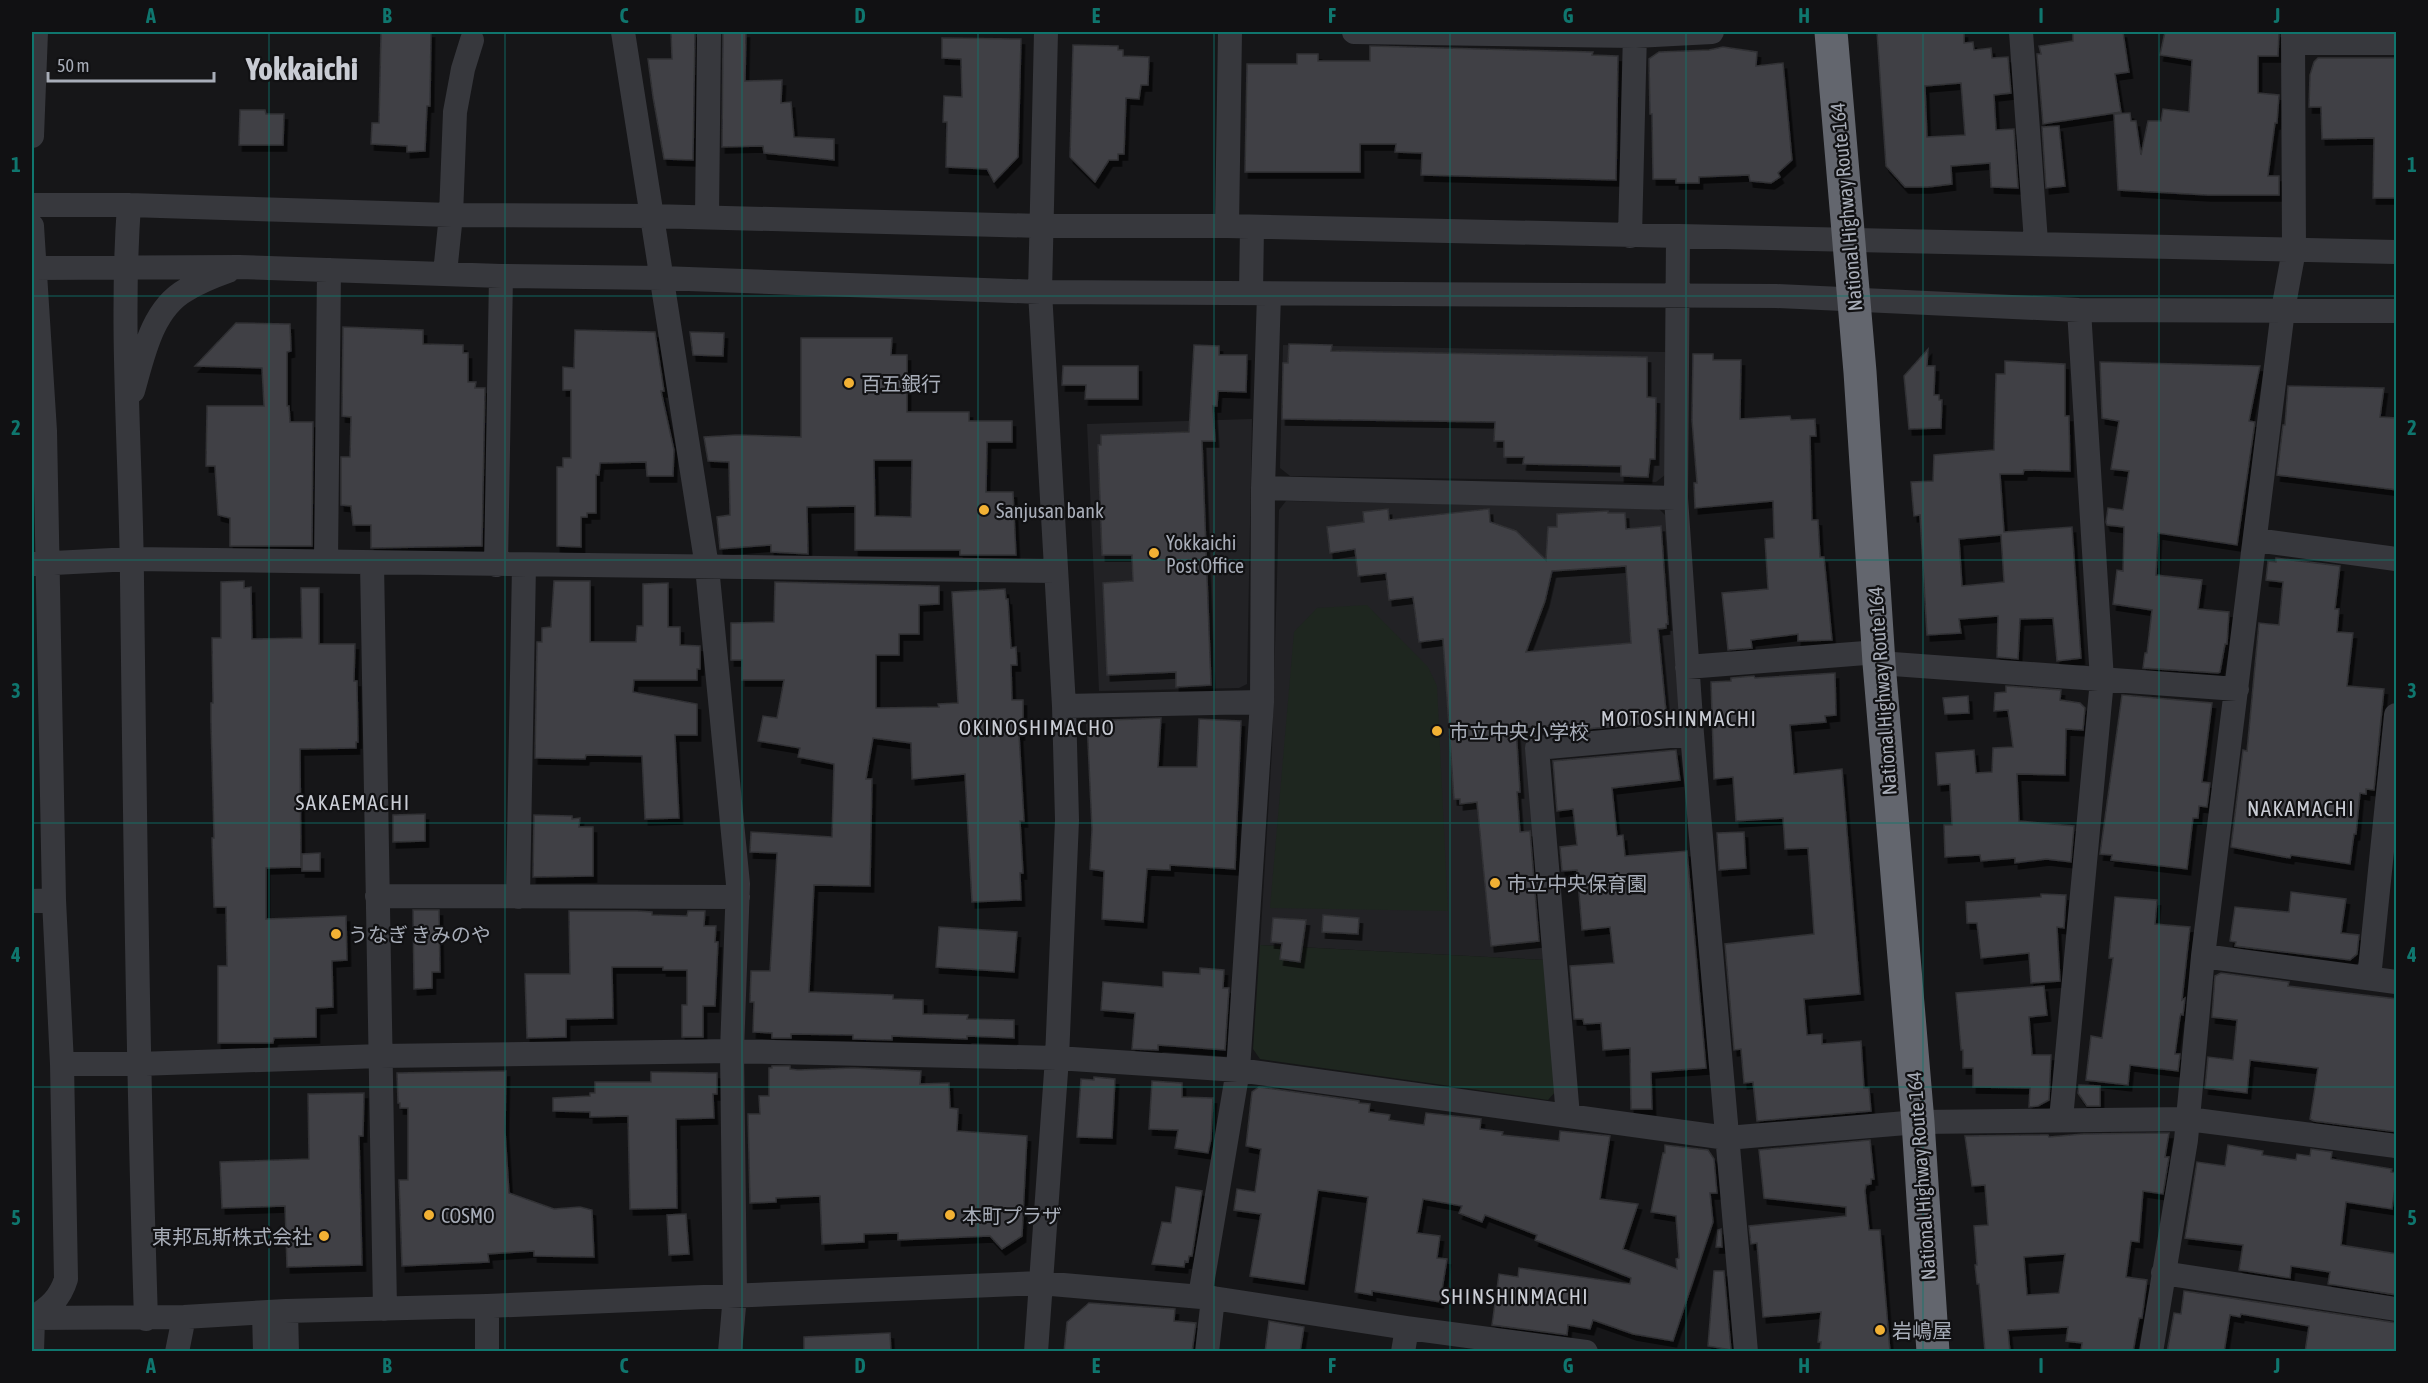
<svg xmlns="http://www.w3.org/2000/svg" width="2428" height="1383" font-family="'Asap Condensed','Noto Sans JP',sans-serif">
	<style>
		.built { fill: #222225 }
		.green { fill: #1e261f }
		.building { fill: #404145; stroke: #303034; stroke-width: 1.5; fill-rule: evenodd; filter: url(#shadow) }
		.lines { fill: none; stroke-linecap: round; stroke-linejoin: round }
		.minor { stroke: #37383d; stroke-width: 24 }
		.highway { stroke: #63666e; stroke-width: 33 }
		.grid { fill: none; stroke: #0f766e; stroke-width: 1.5; stroke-opacity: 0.55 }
		.poi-dot { fill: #f2b134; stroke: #111113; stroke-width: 2 }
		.labels { text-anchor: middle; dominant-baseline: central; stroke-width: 4.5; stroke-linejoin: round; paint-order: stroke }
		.street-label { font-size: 20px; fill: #a8adb8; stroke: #111113 }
		.poi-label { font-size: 20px; fill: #a8adb8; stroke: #111113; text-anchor: start }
		.neighbourhood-label { font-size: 21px; letter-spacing: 1.5px; fill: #c9ccd4; stroke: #111113 }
		.town-label { font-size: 32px; font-weight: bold; fill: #c9ccd4; stroke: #111113 }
		.neatline { fill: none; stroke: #0f766e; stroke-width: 2 }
		.grid-label { font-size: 20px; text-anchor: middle; font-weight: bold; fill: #0f766e }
	</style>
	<defs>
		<filter id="shadow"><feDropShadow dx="3.5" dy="6" stdDeviation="0" flood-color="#0009"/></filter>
	</defs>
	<rect width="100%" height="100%" fill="#161618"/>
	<!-- built -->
	<path class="built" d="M1283,345l382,7v123l-9,7 -366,-6 -10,-8z
		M1252,419l-5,265 -8,4 -140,3 -12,-267z
		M1286,501l372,7 8,8 14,208 -154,14 19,222 -285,-15 12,-195 7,-240z"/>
	<!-- green -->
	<path class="green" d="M1367,605l61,62 9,19 11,225 -178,-3 24,-276 23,-24z
		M1260,945l285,15 12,130 -9,10 -288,-41 -7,-10z"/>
	<!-- building -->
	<path class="building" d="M381,32h50l-1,74h-3l-2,45 -18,1v-6l-36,-2 1,-21h7z
		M671,32h24l-2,128 -29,-1 -11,-62 -5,-38h24z
		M723,32h23l-1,49 37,-1 -1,23 10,-1 3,35 40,2v21l-70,-7 -1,-7 -41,1z
		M1877,32h87v11l9,-1 1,8 17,-2 1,10 16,-1 3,36 -17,2 2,35 18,-1 4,59 -27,-1 -1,-24 -39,3 1,18 -24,3h-23l-19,-21zM1961,83l4,52 -38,2 -2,-51z
		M2073,32h50l6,40 -14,2 6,38 -78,12 -6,-70h4l-2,-8 34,-5z
		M2165,32h114l-1,24h-20v37l21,2 -2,28h-2l-7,53h11v19h-72l-89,-5 -4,-76 16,-1 1,8h5l5,34 7,-34h13l2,-12 26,3 3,-52 -32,-5z
		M942,38l79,1 -3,118 -24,25 -7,-13 -41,-2 1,-45h-4l1,-26 18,1 -1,-38 -19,-1z
		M1073,45l45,1v4h5v6l26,1 -1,28h-7l-2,14 -13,-1 -2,56h-6v6h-9l-14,22 -25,-25z
		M1370,46l223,6 -1,3 26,1 -2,124 -195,-5 1,-22 -27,-1 1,-8h-36v28h-115l2,-108h50v-10h21v7h52z
		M1723,47l34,5 -1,14 27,-3 9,97 -14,13 2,4 -9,6 -21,-2 -1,-6 -50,2v6h-23v-4h-23l-1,-65h-2l-1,-55 10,-7 50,-2z
		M2318,58h79v140h-24l1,-60 -52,1 -1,-32h-12l1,-32 4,-13z
		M240,110h25l1,4h18l-1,31h-44z
		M2059,126l6,60 -19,2 -4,-61z
		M236,323l54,1 1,27 -4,1v54h2l1,16h23l-1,124h-82v-28l-12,-3 -3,-49h-9l1,-60h57l-2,-38 -67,-2z
		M343,327l80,3v14l40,1v8h5v29h8l-1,6h10l-3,158 -111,2v-23h-18l-2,-19 -10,-1v-48h9l1,-40 -9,-1z
		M575,330l80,2 9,59h-3l13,59 -1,26h-26l-1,-14 -46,1 -1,12h-3v38h-9v4h-6v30l-24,-1v-79h6v-9h8v-68h-8v-23l11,1z
		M690,332l34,1 -1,23 -30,-1z
		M801,338h91l-1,17h16v57h62v9h43v21h-25l-1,50h27l3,63h-56v-5h-105v-44l-48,1 1,47 -37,-2v-7l-51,4 -3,-32 13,-2 -1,-53 -21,-1 -4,-24 33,-2 64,2zM874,460h38l-1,57 -36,-1z
		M1289,344l43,1 -1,6 316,6v40l9,1 -1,61h-5l-2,18 -27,-1v-10l-98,-2 1,-7h-20v-16h-10l1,-19 -213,-3 1,-56h5z
		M1194,345l25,1v9h28l-1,37 -28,-1 -1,15h-4l2,35h-13l9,244 -35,2v-15l-69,3 -4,-92 30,-2 -1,-26h-30l-4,-110h3v-10l88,-3z
		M1928,349l-1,17h8l-1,29h5v5h3l-1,28 -32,1 -5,-53z
		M1693,354h20v6h28l-1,59 50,-3 1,4 24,-1 1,17h-6l2,84h6l2,37h4l8,83 -34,1v-7l-47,6 1,8 -24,2 -6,-57 46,-4 -3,-50 9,-1 -1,-37 -78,7 -1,-25h3l-5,-63z
		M2005,361l60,3v52h4l1,55 -46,-1 -1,4h-23l4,58 68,-5 9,131 -24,3 -4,-43 -33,1 -2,40 -21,-2 1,-41 -39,3 2,14 -34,2 -7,-120 -6,1 -3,-34 22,-1 1,-26 60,-5 2,-76h9zM2001,535l3,47 -42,4 -3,-47z
		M2100,362l160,4 -11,55 6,1 -18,123 -79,-12 -2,42 46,5 -4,29 31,3 -2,32h-2l-5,28 -2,1 -75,-5 2,-15h2l5,-43 -39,-6 4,-34 6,1 1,-44 -17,-2 -1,-3 2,-14 15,2 6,-39 -18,-2 8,-48 -17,-3z
		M1063,366h75v33h-53l1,-14h-24z
		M2288,386l96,2 -4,29 17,1v72l-120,-15 6,-50h2z
		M1388,509l1,11 100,-11 1,13 26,9 30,29 2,-33h9v-13l51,-3v2h17l1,16 35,-3 7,98h-2v4l-8,1 9,93 -116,10 -1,-6 -34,2 4,64h-3l3,40 10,-1 9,110 -48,5 -14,-144 -17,2v-5h-6l-11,-160 -24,3 -6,-45 -24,3 -3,-27 -28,3 -3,-27 -25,4 -3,-26 37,-5 -1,-10zM1626,566l5,77 -105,9 19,-51 7,-30z
		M2276,558l64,8 -5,43h4l-2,23 16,1 -6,53 37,3 -10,101 -8,-1v5l-6,-1 -4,41h-2l-4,30 -59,-9 -1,3 -59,-11 12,-97 4,1 12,-128 20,2 4,-43 -17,-2 2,-19 8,1z
		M244,581v7l7,-1 1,52 50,-1 -1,-50h18v56h36l-1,37h3l1,61h-2v6l-56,1 1,118 -35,1v51l80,-3 1,44 -15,1 1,46 -17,1v29l-42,1 -1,5h-55v-77h9l-1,-59h-12l-2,-69h2l-3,-115v-20h2l-1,-65h9v-56z
		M554,581h36v61h46l1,-16h6v-42l25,-1v44h12v18l20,1v23h-3v11h-63l-1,12 64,12v31h-22l4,83 -34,1 -3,-63 -56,-1 -1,4 -50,-1 2,-116h5v-14l9,-1z
		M775,582l164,4v18l-20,1v29h-20v21h-23v53l63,-1 -1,-3 20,-1 -6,-111 53,-3 1,10h2l3,49 5,-1 1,18h-6l1,35h11v20h-3l1,14h-2l5,87h-4l3,52h-3l1,27 -49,2 -7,-128 -53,5 -1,-36 -38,-5 -7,41h6l-2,107 -56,-1 -5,107 84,3v4l30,1v14l45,1 -1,4 47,1v18l-47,-2v3l-75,-3v4l-39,-1v-4l-62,-1v4h-19v-5l-19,-1 1,-30h-4l1,-31h19l7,-118 -27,-1 1,-20 81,5 2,-73 -36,-7 2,-9 -42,-7 5,-25 14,2 7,-38h-42v-20h-11v-37l43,-1z
		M1835,673l1,42 -11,1 1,6 -36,3 4,49 48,-5 18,225 -56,5 3,36 15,-1v10l39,-3 3,47h5l2,23 -114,10 -4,-39 -9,1 -3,-34 -7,1 -9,-106 89,-10 -6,-86 -23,1 -2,-31 -47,3 -3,-44 -19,2 -3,-97 20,-1v-3l23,-2 1,2z
		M2006,686l55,4 -1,10 20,3 5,5 -2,22 -17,-1 -1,46 -48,-1 2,47 55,5 -3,36 -25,-3 -31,4v-5l-34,3 -1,-6 -35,2 -1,-32h8l-2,-41 -12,1 -2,-32 38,-3 2,23 16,-1 1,-24 20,-1 -5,-37 -14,1 1,-18 11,-1z
		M2122,695l90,8 -10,79 8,1 -3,24 -8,-1 -1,12h-5l-6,51 -76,-9 1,-5 -12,-1z
		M1968,696l1,17 -24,1 -2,-16z
		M1161,718l-3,49h39l2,-48 42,2 -6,148 -65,-4v5l-23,-1 -4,53 -41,-3 2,-48 -14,-2 2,-40 -5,-108z
		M1676,750l4,30 -68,8 5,48 6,-1 2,21 62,-5 19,217 -55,4 1,37h-21l-1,-61 -27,2 -2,-27 -17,1 -1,-5h-9l-4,-53 44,-3 -4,-36 -28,3 -5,-60 -15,1 -2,-24 17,-2 -4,-36 -16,2 -4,-50z
		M425,814v27l-32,1v-27z
		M534,815l38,1v3l8,-1 -1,9h14v49l-60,1z
		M1744,832l2,36 -27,2 -2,-37z
		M320,853v18h-18v-17z
		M2291,892l55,7 -5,34 18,2 -2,19 -7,6 -115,-14 1,-4 -6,-1 5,-34 54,5z
		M2041,894l25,1 -2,33 -7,-1 3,54 -29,2 -2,-30 -48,5 -4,-35h-10l-1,-21 75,-5z
		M2115,897l42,3 -2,24 35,3 -8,73 3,-2 -2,17 -2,-1 -1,3 -5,37h5l-2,17 -48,-6 -2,20 -42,-5 5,-44 11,2 11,-80h-4z
		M413,910h26l1,62h-8v16l-18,1z
		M569,911h69l14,1v3l35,1 1,-5h17l-1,15h12l-1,16h3l-3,64h-12v31h-21v-32h5v-35h-24v-3h-51l1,51 -47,1v18l-39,1 -2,-64h45z
		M1323,915l36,3 -1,16 -36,-2z
		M1273,918l33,2 -6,42 -20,-3 2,-16 -11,-1z
		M939,927l78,5 -3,40 -78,-5z
		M1200,968l24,2 -1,18h6l-4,62 -67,-5v5l-26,-1 3,-36 -34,-3 2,-28 60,5v-15l37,2z
		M2221,973l68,9 -1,4 109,13v133l-83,-11 -4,-2 8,-51 -68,-8 -3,33 -42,-5 3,-31 25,3 4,-40 -25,-3 3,-41z
		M2044,986l3,29 -18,2 3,38h19l-2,45 -11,6 -9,1 1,-19 -57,-1v-19h-10v-18h-2l-5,-57z
		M772,1066h18v3l8,1 55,-2 68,3 -1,13 29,-1 1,25 8,1 -1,22 70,5 -5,100 -20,13 -12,-13 -92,4v-7l-34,1v8l-42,2 -2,-48 -44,2v4l-26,1 -2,-89h12l-1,-18h10v-28h3z
		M506,1071l-1,60 4,62 45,16 26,-2 12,3 2,47 -60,-1v-5l-46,3 1,8 -87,4 -3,-86h9v-72h-8v-5h-2l-1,-30z
		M651,1072l66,1v21h-4l1,24 -38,1 1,89 -47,1 -2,-93 -38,1v-5l-37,-1v-13l37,-2v-3h5v-11h56z
		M1094,1077l21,2 -3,59 -35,-1 4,-58 13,1z
		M1152,1081l30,2v14l31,1 -2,41 -3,14 -33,-5 3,-18 -29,-1z
		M2079,1085l21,1v20h-13l-9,-13z
		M1259,1087l100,14v2l11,1 -1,8 21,3 -1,5 35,5 2,-12 55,6 -1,10 23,3 -1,3 57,6 1,-10 50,5 -10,63 38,5 -15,45 54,20 -1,-10 3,-1 -3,-42 -25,-4 12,-59h2v-8l43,5 6,9 3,34h-7l3,29 -40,119 -40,-7 -40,-14 -3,9 -22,-4 -1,10 -75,-10 7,-51 19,3 1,-9 111,16 1,-6 -96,-38 2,-5 -52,-20 -3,7 -23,-9 3,-7 -39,-7 -6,34 23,3 -3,22 10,1 -7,43 -68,-11v4l-17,-3 13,-95 -50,-7 -14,94 -54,-8 11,-62 -27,-4 3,-21 18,3 6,-43 -15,-3 6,-54z
		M364,1093l-1,43h-4l3,129 -75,2 -2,-61 -63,2 -2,-46 89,-3 -1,-65z
		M2169,1133l-4,24h4l-6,37 -20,-3 -4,51 -8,-1 -5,36 21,3 -5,38h-3l-6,34h-52l1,-9 -16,-2 2,-14 -60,3 2,22h-25l-6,-68h-2l-2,-19h2l-3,-39 14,-1 -3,-40 -13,1 -7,-50 75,-1h8l1,2 34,-3zM2065,1254l-6,39 -32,2 -3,-38z
		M1870,1140l4,39h-3v5l-5,1 -1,6 4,39h11l10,122h-70l1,-10h-3l3,-30 -58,5 -6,-74 -6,1 -2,-18 97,-10v-9l-82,-9 -5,-48z
		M2228,1145l35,6 -1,4 34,5 1,-6 13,2 1,-7 21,3 -1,7 61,10 -1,3 6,1 -5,36 -46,-7 -5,43 56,9v41l-69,-11 2,-12 -39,-6 -1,12 -51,-8 4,-25 -58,-7 12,-76 28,4z
		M1176,1187l26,4 -10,65h-3l-1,6 -3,-1 -1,6 -32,-3 10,-42 9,1z
		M686,1214l3,40 -20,1 -2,-40z
		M1721,1229l1,18h-6l2,-17z
		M1714,1271h10l7,79 -23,-4z
		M2184,1291l213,32v29h-92l4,-26 -68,-12 -1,3 -10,-2 -6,37h-57l7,-39 7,1z
		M1089,1303l86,6 -1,12 22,2 -4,29h-128l3,-30z
		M1269,1321l35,6 -4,25h-35z
		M890,1333l1,19h-87v-15z"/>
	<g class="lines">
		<!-- minor -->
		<path class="minor" d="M623,32l84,535 31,317 -6,167 3,244 -5,57
			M1354,32l281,4 77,-4
			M2021,32l15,210
			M2293,43h103
			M32,136l4,-104
			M32,205h97l322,10 200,1 390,10h186l1169,26
			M129,205c-9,125 2,250 3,375 3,246 6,492 14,739
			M707,217l2,-185
			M32,226l13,205 9,469 8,164 4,215c-6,20 -17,28 -33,39
			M1227,226l3,-194
			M1630,236l5,-204
			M1678,237l-2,261 16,236 54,618
			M32,268l207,-1 262,9 160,2 379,14 736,4 303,14 317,1
			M445,273l6,-58 4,-103 8,-43 9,-29
			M1251,293l1,-66
			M133,391c10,-35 19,-82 53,-101 13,-8 28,-14 42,-19
			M1263,488l413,10
			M2255,540l141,19
			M326,561l3,-291
			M372,563l13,746
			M34,564l98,-5 923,12
			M496,565l5,-289
			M1879,663l358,26
			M1687,667l191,-15
			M1064,706l198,-4
			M377,896l361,1
			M518,897l6,-332
			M32,901l22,-1
			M2203,956l193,26
			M2369,978l27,-263
			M62,1064h76l243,-8 351,-5 325,7 181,12 489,68 191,-16 270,-3 208,27
			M1568,1116l-31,-368 155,-14
			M2061,1119l41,-439 -23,-370
			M2163,1273l233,36
			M1200,1296l38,-226 24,-368 1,-214 6,-194
			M487,1306v46
			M286,1311l1,41
			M264,1313l1,39
			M32,1318l152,-1 102,-6 201,-5 553,-23 173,15 194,30 179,24
			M32,1352l1,-34
			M177,1352l7,-35
			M1036,1352l21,-294 10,-238 -3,-114 -24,-414 6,-260
			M1207,1352l6,-54
			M1403,1352l4,-24
			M2151,1352l35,-212 17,-184 80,-646 11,-60 -1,-218"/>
		<!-- highway -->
		<path class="highway" d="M1831,32l29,340 19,291 39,459 15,230"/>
	</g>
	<!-- grid -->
	<path class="grid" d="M269,32v1320M505,32v1320M742,32v1320M978,32v1320M1214,32v1320M1450,32v1320M1686,32v1320M1923,32v1320M2159,32v1320M32,296h2364M32,560h2364M32,823h2364M32,1087h2364"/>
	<!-- markers -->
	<g class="poi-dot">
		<circle cx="849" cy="383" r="6"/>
		<circle cx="984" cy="510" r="6"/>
		<circle cx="1154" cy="553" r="6"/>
		<circle cx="1437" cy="731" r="6"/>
		<circle cx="1495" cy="883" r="6"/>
		<circle cx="336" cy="934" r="6"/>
		<circle cx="429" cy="1215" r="6"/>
		<circle cx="950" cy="1215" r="6"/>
		<circle cx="324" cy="1236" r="6"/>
		<circle cx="1880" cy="1330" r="6"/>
	</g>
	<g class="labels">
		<!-- street labels -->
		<g class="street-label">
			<text transform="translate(1846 207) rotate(-95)">National Highway Route 164</text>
			<text transform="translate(1882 691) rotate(-94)">National Highway Route 164</text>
			<text transform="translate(1921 1176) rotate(-94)">National Highway Route 164</text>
		</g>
		<!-- poi labels -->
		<g class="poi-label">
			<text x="861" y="383">百五銀行</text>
			<text x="996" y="510">Sanjusan bank</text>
			<text x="1166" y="542">Yokkaichi<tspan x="1166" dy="23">Post Office</tspan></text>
			<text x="1449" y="731">市立中央小学校</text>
			<text x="1507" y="883">市立中央保育園</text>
			<text x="348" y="934">うなぎ きみのや</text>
			<text x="441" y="1215">COSMO</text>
			<text x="962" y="1215">本町プラザ</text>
			<text x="312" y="1236" text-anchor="end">東邦瓦斯株式会社</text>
			<text x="1892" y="1330">岩嶋屋</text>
		</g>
		<!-- neighbourhood labels -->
		<g class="neighbourhood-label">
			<text x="1679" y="718">MOTOSHINMACHI</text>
			<text x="1037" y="727">OKINOSHIMACHO</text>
			<text x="353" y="802">SAKAEMACHI</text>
			<text x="2301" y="808">NAKAMACHI</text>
			<text x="1515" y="1296">SHINSHINMACHI</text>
		</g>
		<!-- town labels -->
		<g class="town-label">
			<text x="302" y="68">Yokkaichi</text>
		</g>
	</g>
	<!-- border -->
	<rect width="2428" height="1383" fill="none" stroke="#111113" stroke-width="66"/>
	<!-- scale -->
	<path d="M48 72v9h166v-9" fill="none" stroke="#a8adb8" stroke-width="3"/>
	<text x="57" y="72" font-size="18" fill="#a8adb8" stroke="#111113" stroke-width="4.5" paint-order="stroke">50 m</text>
	<rect x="33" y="33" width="2362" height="1317" class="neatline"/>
	<g class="grid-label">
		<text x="151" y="23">A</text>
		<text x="387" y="23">B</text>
		<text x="624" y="23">C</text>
		<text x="860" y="23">D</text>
		<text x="1096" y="23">E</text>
		<text x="1332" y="23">F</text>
		<text x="1568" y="23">G</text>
		<text x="1804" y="23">H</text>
		<text x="2041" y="23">I</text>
		<text x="2277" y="23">J</text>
		<text x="16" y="172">1</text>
		<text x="2412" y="172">1</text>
		<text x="16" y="435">2</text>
		<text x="2412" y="435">2</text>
		<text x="16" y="698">3</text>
		<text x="2412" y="698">3</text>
		<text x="16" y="962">4</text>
		<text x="2412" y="962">4</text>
		<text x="16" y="1225">5</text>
		<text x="2412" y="1225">5</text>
		<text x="151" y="1373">A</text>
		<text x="387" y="1373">B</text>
		<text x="624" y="1373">C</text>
		<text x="860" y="1373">D</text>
		<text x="1096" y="1373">E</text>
		<text x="1332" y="1373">F</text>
		<text x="1568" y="1373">G</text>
		<text x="1804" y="1373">H</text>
		<text x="2041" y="1373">I</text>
		<text x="2277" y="1373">J</text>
	</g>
</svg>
